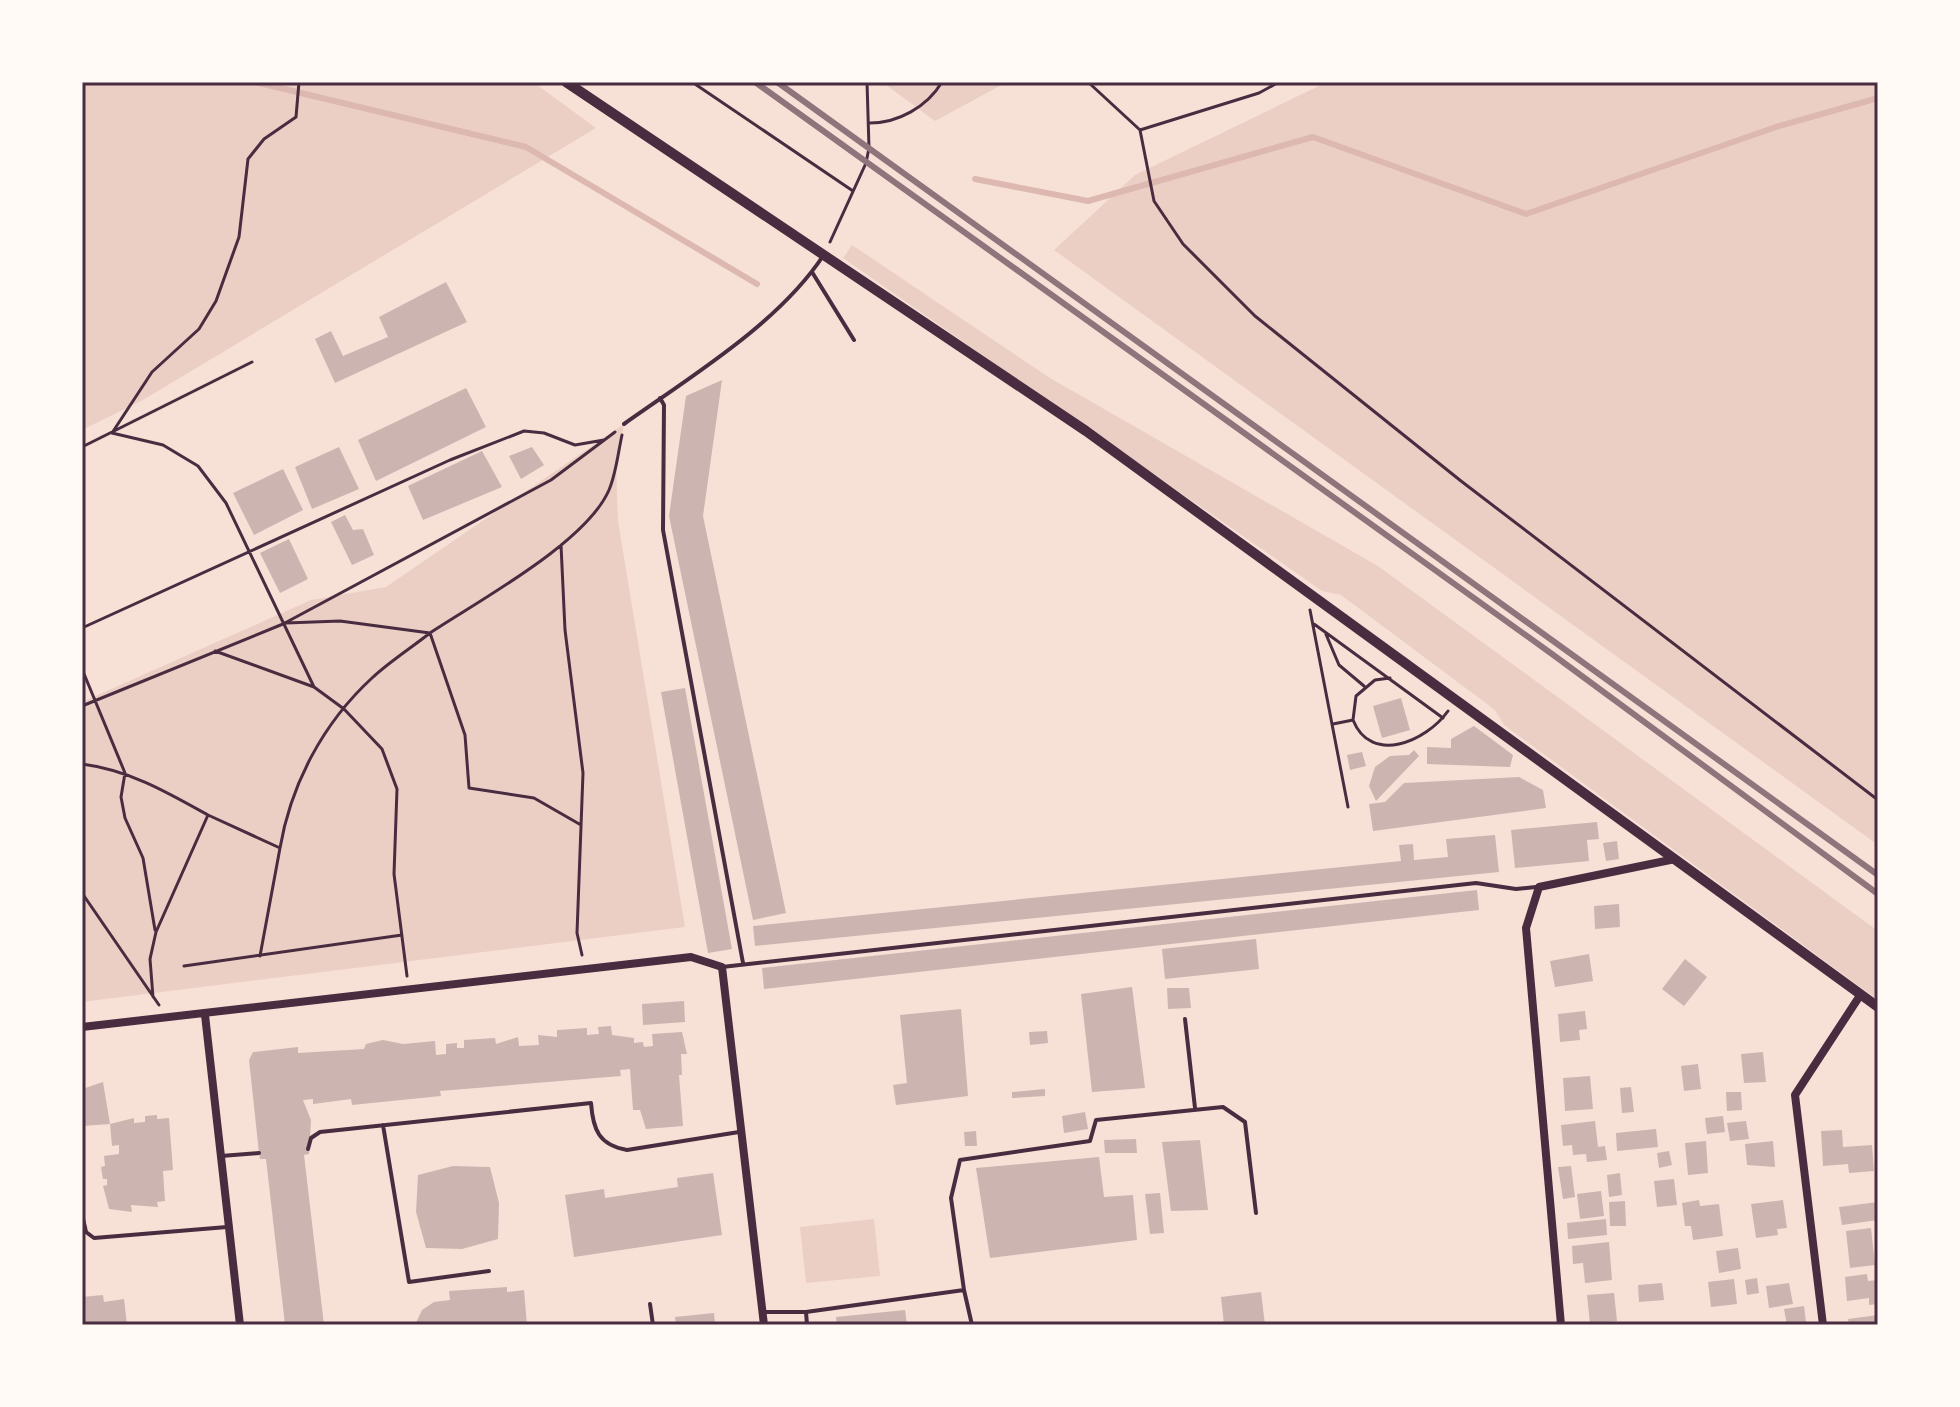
<svg xmlns="http://www.w3.org/2000/svg" width="1960" height="1407" font-family="'PT Sans Narrow',sans-serif">
	<style>
		.green { fill: #ebcfc5 }
		.lines { fill: none; stroke-linecap: round; stroke-linejoin: round }
		.stream { stroke: #dcb8b0; stroke-width: 6 }
		.building { fill: #ccb4b1 }
		.path { stroke: #4a2c40; stroke-width: 3 }
		.service { stroke: #4a2c40; stroke-width: 4 }
		.minor { stroke: #4a2c40; stroke-width: 8 }
		.tertiary { stroke: #4a2c40; stroke-width: 10 }
		.rail { stroke: #8f747c; stroke-width: 6 }
		.neatline { fill: none; stroke: #4a2c40; stroke-width: 3 }
	</style>
	<rect width="100%" height="100%" fill="#f7e1d7"/>
	<!-- green -->
	<path class="green" d="M82,82h451l63,46 -453,272 -61,30z
		M882,82h125l-72,39z
		M1327,82h551v763l-824,-595 81,-75z
		M852,245l198,133 328,188 500,365v69l-374,-275 -9,-15 -154,-115 -19,-4 -479,-333z
		M624,424l-8,41 2,56 67,406 -603,75v-300l229,-102 75,-13z
		M874,1219l6,57 -74,7 -6,-56z"/>
	<g class="lines">
		<!-- stream -->
		<path class="stream" d="M255,82l271,65 231,137
			M975,179l113,22 225,-64 213,77 250,-87 102,-29"/>
	</g>
	<!-- building -->
	<path class="building" d="M446,282l21,40 -132,61 -20,-44 16,-8 12,25 45,-19 -9,-20z
		M722,380l-19,136 83,397 -33,7 -84,-404 17,-120z
		M466,388l20,39 -110,54 -18,-41z
		M339,447l20,42 -47,20 -17,-42z
		M532,447l12,18 -23,14 -12,-23z
		M482,451l20,36 -79,33 -15,-34z
		M283,469l20,41 -49,25 -21,-42z
		M345,515l8,15 10,-1 11,26 -22,10 -21,-43z
		M289,539l19,40 -28,14 -20,-40z
		M685,688l47,261 -24,4 -47,-261z
		M1401,698l9,32 -28,8 -9,-32z
		M1474,726l39,29 -3,12 -83,-3v-17l24,1v-9z
		M1414,750l5,6 -43,45 -7,-15 6,-19 15,-11 19,-1z
		M1362,752l4,14 -16,4 -3,-15z
		M1519,777l24,13 3,18 -173,23 -4,-27 16,-2 19,-19z
		M1597,822l2,17 -12,1 2,21 -74,7 -4,-38z
		M1495,835l4,37 -744,74 -2,-20 648,-65 -2,-16 14,-1 1,16 34,-3 -2,-18z
		M1617,841l2,18 -13,2 -3,-18z
		M1477,890l2,20 -715,79 -2,-21z
		M1619,904l1,23 -25,2 -1,-23z
		M1256,939l3,30 -94,10 -3,-30z
		M1589,954l4,27 -38,6 -5,-26z
		M1685,959l22,18 -23,29 -22,-17z
		M1132,987l13,101 -53,4 -11,-98z
		M1167,988h22l2,20 -23,1z
		M684,1001l1,21 -42,3 -1,-21z
		M961,1009l7,87 -72,9 -3,-20 14,-2 -7,-68z
		M1585,1011l2,18 -8,1 1,10 -20,2 -2,-28z
		M611,1026l1,9 22,3v5l9,-1 1,5 9,-1 -1,-12 30,-2 5,22h-6l1,21h-3l4,51 -37,3 -6,-19h-7l-3,-41 -10,1 1,6 -181,15 1,5 -89,9 -1,-6 -38,5v-5l-10,1 8,20 -2,34 -5,1 20,170h-39l-19,-166h-6l-1,-6 -10,-93 4,-8 45,-5v6l66,-4 2,-5 17,-4 20,4 32,-3 1,14 10,-1v-10l11,-1v5h7v-8l31,-2 1,6 22,-7 1,9 20,-1 -1,-10 19,2v-7l30,-2v7l12,-1 -1,-7z
		M1047,1031l1,12 -18,2 -1,-13z
		M1763,1052l3,30 -22,1 -3,-29z
		M1698,1064l3,25 -17,2 -3,-25z
		M1590,1076l3,33 -28,2 -2,-33z
		M103,1082l7,42 -28,2v-37z
		M1631,1087l3,25 -12,1 -2,-25z
		M1045,1089v7l-33,2v-6z
		M1726,1092h15l1,18 -15,1z
		M1085,1112l3,17 -24,4 -2,-17z
		M157,1115v4l12,-1 4,52 -10,1 2,30 -8,1 1,5 -27,-2 1,7 -23,-3 -6,-23 4,-1v-6h-4l-2,-12 4,-1 -1,-10 15,-2v-9l-7,1 -2,-22 24,-6v5l11,-1v-6z
		M1723,1116l2,16 -18,2 -2,-16z
		M1595,1121l3,26 7,-1 2,14 -20,2 -1,-8 -13,1 -1,-10 -9,1 -2,-21z
		M1746,1121l3,18 -19,2 -3,-18z
		M1656,1129l2,18 -41,4 -1,-18z
		M1842,1130l1,17 29,-2 2,26 -25,2 -1,-9 -25,2 -2,-35z
		M976,1131l1,15h-12l-1,-14z
		M1136,1139l1,14h-32l-1,-13z
		M1200,1140l8,70 -37,1 -9,-69z
		M1706,1141l2,32 -20,2 -3,-32z
		M1773,1141l2,26 -28,-2 -2,-21z
		M1669,1151l3,14 -13,3 -2,-15z
		M1099,1157l5,40 29,-2 4,45 -147,18 -14,-90z
		M453,1166l37,1 9,36 -1,36 -36,10 -36,-1 -10,-36 2,-37z
		M1571,1166l4,31 -12,2 -5,-32z
		M713,1173l9,62 -148,22 -9,-62 39,-6 1,9 73,-11 -1,-9z
		M1620,1173l2,22 -13,2 -2,-22z
		M1674,1179l3,26 -20,2 -3,-26z
		M1601,1191l3,25 -24,3 -3,-25z
		M1160,1193l4,40 -14,1 -5,-40z
		M1699,1200l1,6 19,-2 4,32 -30,4 -2,-14h-6l-3,-23z
		M1783,1200l4,28 -10,1 1,6 -22,3 -5,-34z
		M1625,1201l1,25h-16l-1,-24z
		M1878,1202v18l-36,5 -3,-18z
		M1606,1219l1,16 -39,4 -1,-16z
		M1871,1228l4,37 -25,3 -4,-37z
		M1609,1242l3,38 -27,3 -2,-20 -10,1 -1,-18z
		M1738,1248l3,21 -22,4 -3,-22z
		M1867,1274l1,7 10,-1v24l-9,1v-7l-22,3 -2,-24z
		M1757,1278l2,15 -12,2 -2,-15z
		M1734,1279l3,25 -26,3 -3,-25z
		M1662,1283l2,17 -25,2 -1,-17z
		M1789,1283l4,21 -24,4 -3,-22z
		M507,1287v5l17,-2 3,35h-112l7,-15 12,-8 16,-2 -1,-9z
		M1261,1292l4,33h-41l-3,-28z
		M1614,1293l3,28 -27,3 -3,-29z
		M103,1295l1,7 20,-3 3,26h-45v-28z
		M1804,1306l2,16 -19,3 -3,-16z
		M905,1310l2,15h-70l-1,-8z
		M714,1313l1,12h-39l-1,-8z
		M1878,1315v10h-29l-1,-6z"/>
	<g class="lines">
		<!-- path -->
		<path class="path" d="M299,82l-3,35 -32,22 -16,20 -9,78 -23,64 -17,28 -47,43 -40,61 51,12 35,21 28,37 88,184
			M692,82l161,109
			M1088,82l52,48 14,71 29,43 72,72 206,165 417,319
			M870,123c28,0 57,-16 72,-41
			M1140,130l119,-37 20,-11
			M830,242l36,-79 3,-15 -2,-66
			M82,447l170,-85
			M561,545l4,85 18,143 -6,160 5,22
			M1310,610l38,197
			M286,623l54,-2 90,12c48,-32 156,-90 179,-143 7,-16 9,-37 13,-55
			M1314,624l129,94
			M82,628l368,-168 74,-29 20,2 31,12 29,-5
			M1325,632l14,33 25,21
			M215,651l99,36 30,22 38,40 15,40 -3,85 13,102
			M82,669l43,104 -4,24 4,21 18,40 12,72
			M1390,678l-15,2 -19,16 -3,24c18,45 73,22 95,-9
			M82,706l201,-82 268,-144 64,-48
			M1333,724l20,-4
			M82,764c47,6 85,28 126,51
			M280,848c11,-64 43,-125 92,-170 17,-16 39,-30 58,-45l35,102 4,53 65,10 47,27
			M82,893l77,112
			M184,966l218,-31
			M153,997l-3,-38 6,-27 52,-117 72,33 -20,108"/>
		<!-- service -->
		<path class="service" d="M812,272l42,68
			M660,398l4,7 -1,125 80,433
			M624,424c66,-47 154,-100 199,-168
			M722,967l754,-84 40,6 20,-2
			M1185,1019l10,89
			M383,1125l26,157 80,-11
			M308,1149l3,-11 9,-6 271,-29c2,27 8,42 36,47l112,-18
			M221,1156l38,-3
			M82,1214l4,18 8,6 133,-11
			M964,1290l8,35
			M650,1304l3,21
			M763,1312h43l158,-22 -13,-92 9,-38 130,-19 6,-21 127,-13 22,15 11,91
			M806,1312l1,13"/>
		<!-- minor -->
		<path class="minor" d="M205,1015l35,310
			M82,1027l609,-70 31,10 42,358
			M1561,1325l-35,-397 13,-41 136,-28
			M1823,1325l-28,-230 66,-101"/>
		<!-- tertiary -->
		<path class="tertiary" d="M566,82l520,349 792,576"/>
		<!-- rail -->
		<path class="rail" d="M755,82l797,572 326,240
			M777,82l1101,793"/>
	</g>
	<!-- border -->
	<rect width="1960" height="1407" fill="none" stroke="#fffaf5" stroke-width="168"/>
	<rect x="84" y="84" width="1792" height="1239" class="neatline"/>
</svg>
